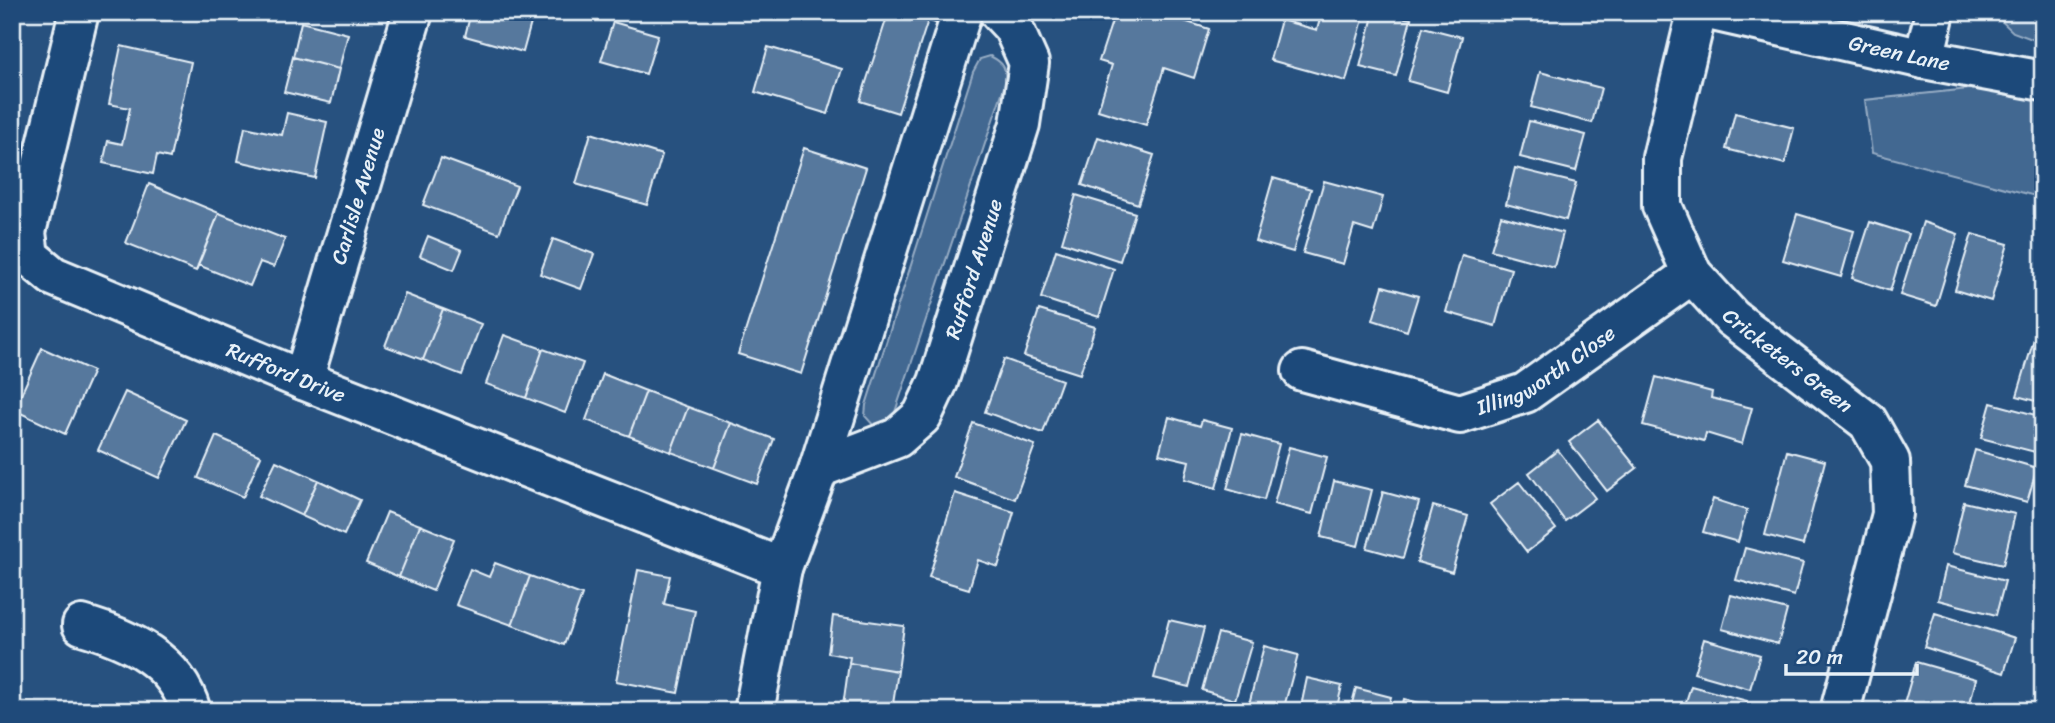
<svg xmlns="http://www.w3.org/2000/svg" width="2055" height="723" font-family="Sriracha,sans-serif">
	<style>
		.green { fill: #436891; stroke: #96acc4; stroke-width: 2 }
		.building { fill: #57789d; stroke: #e8f1f8; stroke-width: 2 }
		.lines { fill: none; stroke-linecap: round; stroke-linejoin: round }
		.minor-casing { stroke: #e8f1f8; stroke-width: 44 }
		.highway-casing { stroke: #e8f1f8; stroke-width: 44 }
		.minor { stroke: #1f4a7a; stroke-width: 38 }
		.highway { stroke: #1f4a7a; stroke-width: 38 }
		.labels { text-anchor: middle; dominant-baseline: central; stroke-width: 6; stroke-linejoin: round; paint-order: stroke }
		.street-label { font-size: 21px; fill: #e8f1f8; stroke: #1f4a7a }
	</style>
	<rect width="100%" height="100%" fill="#27517f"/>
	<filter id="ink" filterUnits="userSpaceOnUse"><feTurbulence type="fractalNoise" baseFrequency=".0143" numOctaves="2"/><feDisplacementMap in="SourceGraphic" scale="14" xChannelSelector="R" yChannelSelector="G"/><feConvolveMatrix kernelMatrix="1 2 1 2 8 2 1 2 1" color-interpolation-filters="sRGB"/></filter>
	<g filter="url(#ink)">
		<!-- green -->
		<path class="green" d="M1992,12h51v31l-30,-11z
			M990,56c14,7 17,12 15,28l-111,331 -6,8 -14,3 -9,-10 1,-11 107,-333 7,-13z
			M1988,87l55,3v108l-171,-45 -7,-53z"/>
		<!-- building -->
		<path class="building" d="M471,12h63l-11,40 -58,-16z
			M882,12h56l-3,11 -7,-3 -30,93 -38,-12 28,-87z
			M1115,12h41l53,17 -15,49 -30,-10 -18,57 -48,-15 14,-45 -13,-4z
			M1322,12h43l-19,69 -76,-21 11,-40 36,10z
			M1374,12l37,7 -15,57 -36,-9z
			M301,22l47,12 -9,35 -46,-12z
			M613,22l45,13 -12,39 -45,-13z
			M1423,27l39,10 -15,55 -39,-11z
			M121,46l70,16 -21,96 -13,-3 -4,19 -50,-11 5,-22 14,3 8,-36 -21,-4z
			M768,47l74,22 -14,45 -73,-22z
			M293,57l46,12 -8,34 -47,-11z
			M1540,72l61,16 -9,35 -61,-16z
			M287,113l40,9 -12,56 -77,-17 7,-34 37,8z
			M1735,113l59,15 -9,36 -59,-15z
			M1529,121l57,14 -10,36 -56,-14z
			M591,133l71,22 -15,50 -71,-21z
			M1098,137l56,18 -16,49 -56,-19z
			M804,148l62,20 -65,206 -63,-20z
			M441,158l76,28 -18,47 -76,-28z
			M1515,168l61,15 -10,37 -60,-16z
			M1273,178l38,11 -18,63 -38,-11z
			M1324,181l59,16 -10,35 -19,-6 -11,38 -40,-11z
			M149,184l70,29 -23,58 -70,-28z
			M1076,195l59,18 -15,48 -58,-19z
			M219,213l66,26 -11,28 -14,-5 -10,24 -52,-21z
			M1797,214l57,17 -13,46 -58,-17z
			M1501,216l62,17 -9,34 -63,-17z
			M1870,222l38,12 -18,57 -38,-13z
			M1923,222l35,12 -22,72 -36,-11z
			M1972,234l36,10 -17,57 -36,-11z
			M428,236l34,14 -8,20 -34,-14z
			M553,239l41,15 -13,35 -41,-15z
			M1056,250l58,19 -15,48 -58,-19z
			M1462,255l49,14 -16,57 -49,-14z
			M1383,286l35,10 -11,35 -34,-11z
			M405,294l38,15 -20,51 -38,-14z
			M443,309l38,15 -19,51 -39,-15z
			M2043,309v94l-26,-7z
			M1039,310l56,17 -15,47 -56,-18z
			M504,335l39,14 -17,49 -40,-14z
			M42,348l51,23 -28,63 -51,-24z
			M543,349l40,14 -18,50 -39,-15z
			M1004,359l58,21 -19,53 -58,-21z
			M603,374l43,17 -17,45 -43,-16z
			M1656,377l56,15 -1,6 41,10 -10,36 -36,-11 -2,8 -61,-16z
			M646,391l42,16 -17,45 -42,-16z
			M125,392l61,28 -27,58 -61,-28z
			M1991,403l52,14v37l-62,-16z
			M688,407l43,16 -17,45 -43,-16z
			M1169,417l31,9 2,-6 30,8 -16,60 -31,-9 4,-18 -30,-7z
			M1598,420l39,48 -30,23 -38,-49z
			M731,423l43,16 -17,45 -43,-16z
			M973,423l62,22 -20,54 -61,-22z
			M1242,434l37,10 -15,56 -37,-11z
			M216,436l45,20 -18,41 -45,-19z
			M1289,447l38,10 -15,57 -38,-10z
			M1558,450l37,48 -30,23 -36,-48z
			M1975,450l62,18 -10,34 -62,-17z
			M1787,451l38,10 -22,84 -38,-10z
			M276,461l42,19 -16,36 -43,-20z
			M318,480l42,20 -16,35 -42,-19z
			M1334,481l38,9 -14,56 -37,-9z
			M1519,482l37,47 -29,23 -37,-48z
			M1383,492l36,10 -16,56 -36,-10z
			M955,493l59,19 -16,55 -20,-7 -9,29 -40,-12z
			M1713,499l34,11 -9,32 -35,-10z
			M1964,502l51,12 -12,51 -51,-12z
			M1433,506l35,10 -16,56 -35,-10z
			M387,512l33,13 -21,52 -33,-14z
			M420,525l34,14 -21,52 -34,-14z
			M1745,548l58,15 -9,33 -58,-16z
			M495,563l35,13 -18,49 -56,-20 14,-36 19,8z
			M1946,566l59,15 -9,34 -58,-15z
			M638,570l32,6 -6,28 31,7 -17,82 -62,-12z
			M530,576l52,19 -18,50 -52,-20z
			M1731,595l56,15 -9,34 -56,-15z
			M1935,613l80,25 -11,35 -80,-26z
			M833,616l71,10 -6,45 -49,-8 1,-6 -22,-4z
			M1169,620l35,8 -15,59 -35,-9z
			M1218,633l34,9 -17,58 -33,-10z
			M1704,639l56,16 -10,34 -56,-16z
			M1264,646l34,9 -15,56 -34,-7z
			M1916,662l60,17 -8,32h-66z
			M849,663l49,8 -6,40 -49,-5z
			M1307,678l35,8 -6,25h-36z
			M1691,686l56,15 -3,10h-61z
			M1356,688l35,9 -4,14h-37z
			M1404,699l35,9 -1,3h-37z
			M843,706l30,5h-31z"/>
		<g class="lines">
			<defs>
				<g id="minor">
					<path id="s1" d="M79,12l-53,220 3,24 24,20 250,104 479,188"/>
					<path id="s2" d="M1697,12l-35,146v48l30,68 40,44 136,104 22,39 2,53 -52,197"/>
					<path d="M1924,59l11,-47"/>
					<path id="s3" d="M1302,371l158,43 65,-21 167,-119"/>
					<path id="s4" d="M303,380l110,-368"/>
					<path id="s5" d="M819,468l78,-30 25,-22 16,-34 82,-258 9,-61 -16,-36 -14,-15"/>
					<path d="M82,625c48,14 94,35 109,86"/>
					<path d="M754,711l28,-143 37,-100 143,-456"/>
				</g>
				<g id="highway">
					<path id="s6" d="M1717,12l207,47 119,22"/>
				</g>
			</defs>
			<!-- minor casing -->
			<use href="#minor" class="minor-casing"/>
			<!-- highway casing -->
			<use href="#highway" class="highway-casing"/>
			<!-- minor -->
			<use href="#minor" class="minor"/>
			<!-- highway -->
			<use href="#highway" class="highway"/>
		</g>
	</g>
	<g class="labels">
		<!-- street labels -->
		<g class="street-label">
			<text stroke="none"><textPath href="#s6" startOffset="187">Green Lane</textPath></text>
			<text stroke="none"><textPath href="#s4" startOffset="192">Carlisle Avenue</textPath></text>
			<text stroke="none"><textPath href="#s5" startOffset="273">Rufford Avenue</textPath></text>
			<text stroke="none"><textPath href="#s2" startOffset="402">Cricketers Green</textPath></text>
			<text stroke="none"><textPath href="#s3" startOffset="261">Illingworth Close</textPath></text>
			<text stroke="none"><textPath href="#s1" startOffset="534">Rufford Drive</textPath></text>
		</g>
	</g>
	<!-- margin -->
	<rect width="2055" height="723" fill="none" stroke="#1f4a7a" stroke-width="42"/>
	<rect x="21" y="21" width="2013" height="681" fill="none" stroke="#e8f1f8" stroke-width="2.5" filter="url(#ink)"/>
	<!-- scale -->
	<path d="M1786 664v10h131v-10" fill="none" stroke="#e8f1f8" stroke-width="3.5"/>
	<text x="1796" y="664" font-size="21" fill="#e8f1f8" stroke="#1f4a7a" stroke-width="5" paint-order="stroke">20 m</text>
</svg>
